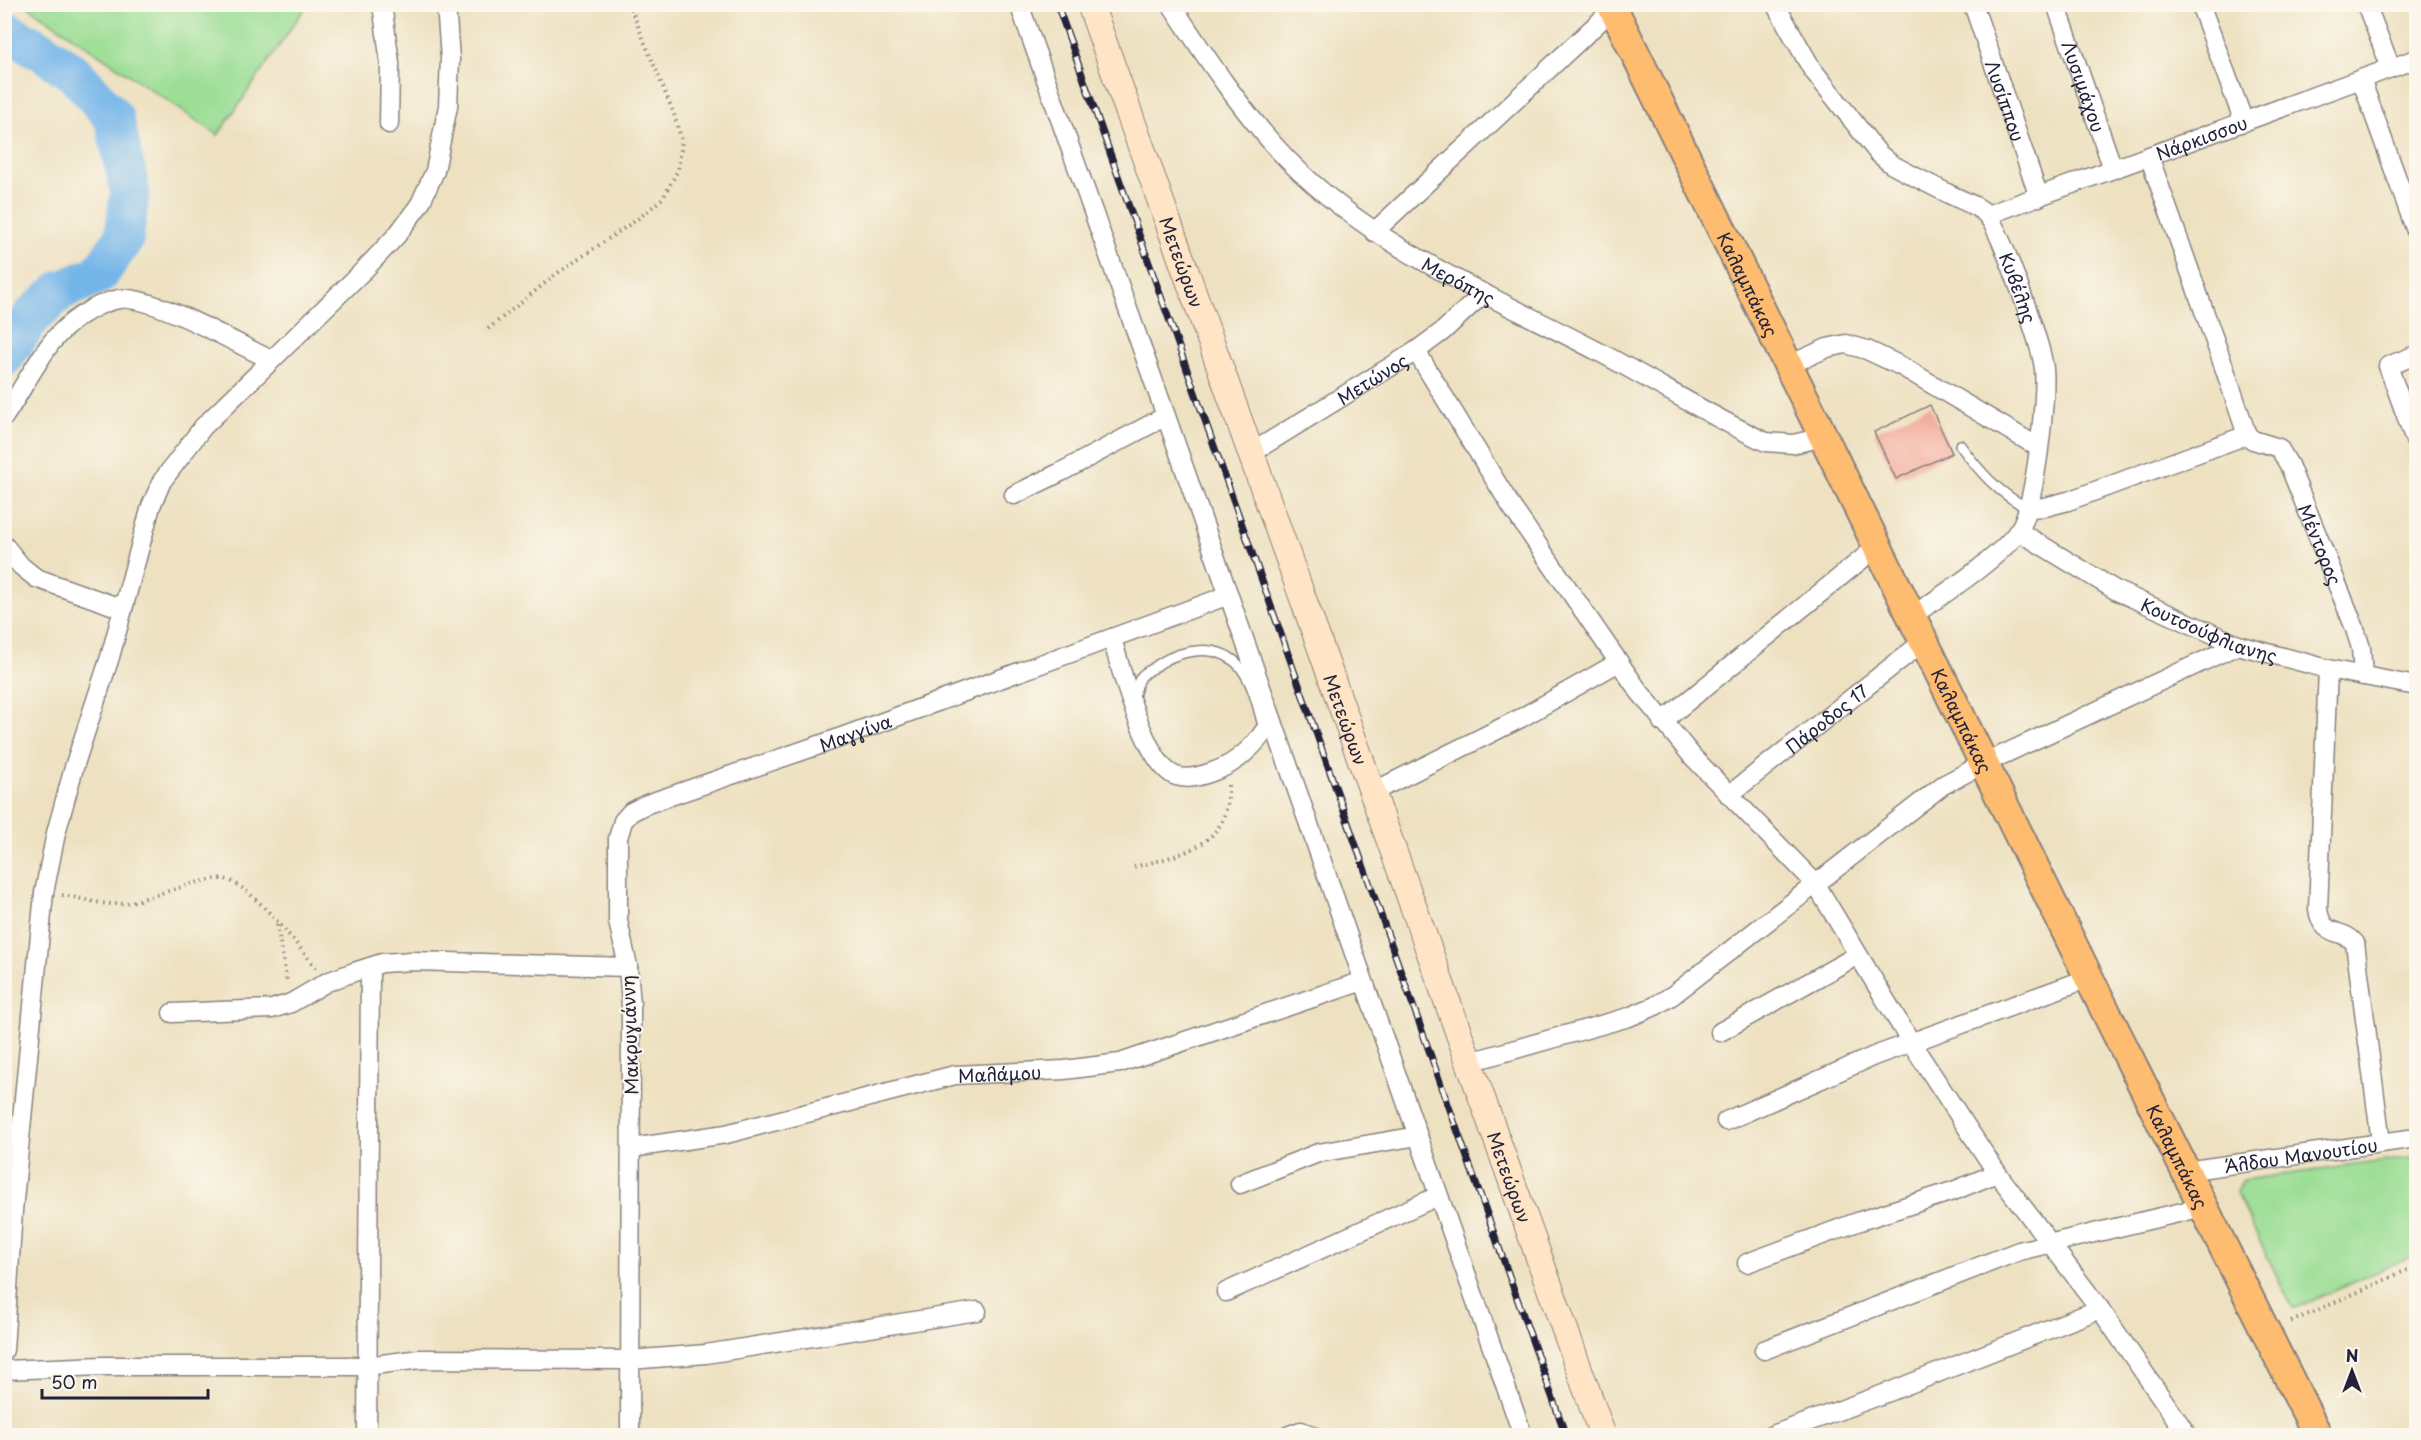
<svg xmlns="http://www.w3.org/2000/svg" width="2421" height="1440" font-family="'Playpen Sans',sans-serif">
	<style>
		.green { fill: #9cde95; stroke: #5f8068; stroke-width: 1.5 }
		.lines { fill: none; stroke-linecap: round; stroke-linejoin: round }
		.river { stroke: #74b6e9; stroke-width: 40 }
		.building { fill: #f3a695 }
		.lane-casing { stroke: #88827e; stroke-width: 12 }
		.street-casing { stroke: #88827e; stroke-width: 21 }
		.secondary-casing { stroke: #88827e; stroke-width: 28 }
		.primary-casing { stroke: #88827e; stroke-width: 32 }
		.path { stroke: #88827e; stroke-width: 4; stroke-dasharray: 1.5 4.5; stroke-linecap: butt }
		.lane { stroke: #fff; stroke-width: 9 }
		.street { stroke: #fff; stroke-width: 18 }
		.secondary { stroke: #ffe4c6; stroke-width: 26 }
		.primary { stroke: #febc70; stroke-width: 28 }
		.rail-casing { stroke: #22223b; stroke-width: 7 }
		.rail { stroke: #fbf7ec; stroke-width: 4.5; stroke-dasharray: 14; stroke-linecap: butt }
		.labels { text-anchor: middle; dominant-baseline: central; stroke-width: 4.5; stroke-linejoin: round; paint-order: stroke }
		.street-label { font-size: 18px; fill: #22223b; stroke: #fbf7ec }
	</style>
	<rect width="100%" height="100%" fill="#fbf7ec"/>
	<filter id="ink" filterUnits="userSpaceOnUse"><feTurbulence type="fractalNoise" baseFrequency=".0167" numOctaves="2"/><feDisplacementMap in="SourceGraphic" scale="12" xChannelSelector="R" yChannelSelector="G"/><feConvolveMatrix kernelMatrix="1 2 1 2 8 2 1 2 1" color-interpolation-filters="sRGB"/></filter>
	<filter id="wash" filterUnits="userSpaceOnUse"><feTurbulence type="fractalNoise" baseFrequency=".008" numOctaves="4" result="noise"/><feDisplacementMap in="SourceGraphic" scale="24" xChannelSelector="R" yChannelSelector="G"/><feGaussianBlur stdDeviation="1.35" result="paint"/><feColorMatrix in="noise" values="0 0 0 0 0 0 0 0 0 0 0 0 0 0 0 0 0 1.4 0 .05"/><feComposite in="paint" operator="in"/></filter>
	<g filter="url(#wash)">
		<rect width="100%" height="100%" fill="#eee1c1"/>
		<!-- green -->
		<path class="green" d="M26,5h281l-89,130z
			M2416,1157v97l-123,55 -57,-117 7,-12z"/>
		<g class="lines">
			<!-- river -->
			<path class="river" d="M4,30l38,21 34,24 38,43 16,74 -6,46 -25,36 -39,17 -27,24 -29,42"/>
		</g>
		<g id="blocks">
			<!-- building -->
			<path class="building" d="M1930,405l22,48 -56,26 -22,-47z"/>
		</g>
	</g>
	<g filter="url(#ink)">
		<use href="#blocks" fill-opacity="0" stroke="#88827e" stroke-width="1.5"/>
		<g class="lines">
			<defs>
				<path id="lane" d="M1960,445c19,26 39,49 68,63
					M1133,700c2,-7 4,-17 8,-23 2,-3 7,-6 11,-8 24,-19 66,-29 89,-1 13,17 17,41 23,61"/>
				<g id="street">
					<path d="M382,4l8,59 -1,61"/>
					<path d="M1019,4l147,412 357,1020"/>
					<path id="s1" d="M1171,4c34,52 74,112 117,156 87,89 203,135 311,192 56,29 110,64 167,90l27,2 31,-7"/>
					<path id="s2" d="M1775,4l37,65 66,84 13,11c20,11 40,21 60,31 12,6 28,11 36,20 14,16 55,131 57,154 3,30 -9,138 -25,161 -19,28 -78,66 -107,86"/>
					<path id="s3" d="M1973,4l66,193"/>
					<path id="s4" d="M2056,4l57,165"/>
					<path d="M2200,4l44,118"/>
					<path d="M2366,4l25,64"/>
					<path d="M2361,79l55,152"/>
					<path d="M2149,156l75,211 23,68"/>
					<path id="s5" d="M1987,215l429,-156"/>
					<path d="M1374,232l239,-223"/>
					<path d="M1416,351l95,155 127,184 54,66 123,127 97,161 85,129 103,136 88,127"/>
					<path d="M2416,355l-28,11 28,77"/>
					<path d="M1789,365l38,-17 19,-4 21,6 34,16 137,81"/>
					<path d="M4,417c16,-24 30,-51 47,-74 16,-20 42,-39 68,-44 32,-5 120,46 152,61"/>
					<path id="s6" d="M2247,435l6,5 26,8 10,17 65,161 7,22 2,28"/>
					<path id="s7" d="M1251,453l165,-102 27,-20 41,-38"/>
					<path d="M1014,495l47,-23 105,-56"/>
					<path d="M2028,508l17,-1 23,-6 179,-66"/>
					<path id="s8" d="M2018,531l99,60 121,54 90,24 88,17"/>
					<path d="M4,545l17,21 15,12 87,31"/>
					<path d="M1112,638c8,29 34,128 64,138 13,4 24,0 36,-4 26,-8 47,-30 60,-53"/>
					<path d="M2328,669l-10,240c4,30 24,18 37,34l26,199"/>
					<path d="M1662,722l216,-176"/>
					<path d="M1373,792l148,-74 98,-56"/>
					<path id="s9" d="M1729,795l195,-154"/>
					<path d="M172,1013l100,-4 19,-6 36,-21 27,-10 28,-9 30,-2 216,6"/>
					<path d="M1720,1032l138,-77"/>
					<path d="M1470,1062l159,-45 26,-11 18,-11 270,-210 42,-22 253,-118"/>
					<path d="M1726,1121l148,-65 215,-78"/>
					<path id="s10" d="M632,1148l94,-14 229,-59 109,-5 56,-7 243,-82"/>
					<path id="s11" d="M2185,1171l231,-33"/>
					<path d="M1240,1184l78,-31 100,-17"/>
					<path d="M1747,1263l113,-42 96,-31 41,-17"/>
					<path d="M1226,1292l212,-96"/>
					<path d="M4,1350l9,-139 31,-318 12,-60 19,-69 35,-107 41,-151 11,-25 41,-54 161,-157 33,-35 23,-31 15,-33 13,-65 2,-47 -4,-55"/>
					<path d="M1764,1350l255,-99 184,-44"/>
					<path d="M4,1370l98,-4h265l53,-7 209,1 77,-6 271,-43"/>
					<path d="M367,1436l3,-469"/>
					<path id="s12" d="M630,1436l1,-431 -3,-38 -10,-46v-83l5,-17 8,-9 16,-8 181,-62 401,-147"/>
					<path d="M1287,1436l14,-5 13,5"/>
					<path d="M1770,1436l119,-44 211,-83"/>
				</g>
				<g id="secondary">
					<path id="s13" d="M1090,4l513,1432"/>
				</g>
				<g id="primary">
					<path id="s14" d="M1611,4l478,974 229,458"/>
				</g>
			</defs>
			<!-- lane casing -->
			<use href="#lane" class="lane-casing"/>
			<!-- street casing -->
			<use href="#street" class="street-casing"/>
			<!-- secondary casing -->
			<use href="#secondary" class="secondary-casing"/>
			<!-- primary casing -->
			<use href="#primary" class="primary-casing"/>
			<!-- path -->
			<path class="path" d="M488,329l67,-54 84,-57 24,-20 15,-28 4,-29 -8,-27 -45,-110
				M1134,867c49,-13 97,-20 94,-82
				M62,895c22,3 41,12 64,8 23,-4 80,-27 98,-24 26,4 75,68 92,89
				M277,925l10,57
				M2291,1322l125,-56"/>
			<!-- lane -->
			<use href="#lane" class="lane"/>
			<!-- street -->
			<use href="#street" class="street"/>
			<!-- secondary -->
			<use href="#secondary" class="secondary"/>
			<!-- primary -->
			<use href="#primary" class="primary"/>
			<defs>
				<path id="rail" d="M1057,4l509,1432"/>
			</defs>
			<!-- rail casing -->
			<use href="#rail" class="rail-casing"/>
			<!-- rail -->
			<use href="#rail" class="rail"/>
		</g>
	</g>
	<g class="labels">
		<!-- street labels -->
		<g class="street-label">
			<text stroke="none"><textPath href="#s4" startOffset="87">Λυσιμάχου</textPath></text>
			<text stroke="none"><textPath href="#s3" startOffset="102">Λυσίππου</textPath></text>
			<text stroke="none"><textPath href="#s5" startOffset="228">Νάρκισσου</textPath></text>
			<text stroke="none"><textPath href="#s13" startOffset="274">Μετεώρων</textPath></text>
			<text stroke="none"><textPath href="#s1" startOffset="405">Μερόπης</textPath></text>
			<text stroke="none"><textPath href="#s14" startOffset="312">Καλαμπάκας</textPath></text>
			<text stroke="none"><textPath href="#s2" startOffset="387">Κυβέλης</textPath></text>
			<text stroke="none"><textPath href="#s7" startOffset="142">Μετώνος</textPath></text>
			<text stroke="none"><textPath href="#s6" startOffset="140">Μέντορος</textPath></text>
			<text stroke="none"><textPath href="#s8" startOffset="216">Κουτσούφλιανης</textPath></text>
			<text stroke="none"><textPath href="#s9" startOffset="124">Πάροδος 17</textPath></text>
			<text stroke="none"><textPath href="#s13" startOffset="760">Μετεώρων</textPath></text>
			<text stroke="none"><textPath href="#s14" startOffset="798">Καλαμπάκας</textPath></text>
			<text stroke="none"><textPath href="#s12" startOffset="867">Μαγγίνα</textPath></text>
			<text transform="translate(629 1035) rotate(-92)">Μακρυγιάννη</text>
			<text stroke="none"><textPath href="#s10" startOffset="376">Μαλάμου</textPath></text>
			<text stroke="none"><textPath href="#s11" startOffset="117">Άλδου Μανουτίου</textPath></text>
			<text stroke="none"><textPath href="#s14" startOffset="1284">Καλαμπάκας</textPath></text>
			<text stroke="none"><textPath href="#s13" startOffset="1246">Μετεώρων</textPath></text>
		</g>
	</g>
	<!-- margin -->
	<rect width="2421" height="1440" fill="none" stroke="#fbf7ec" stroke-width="24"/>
	<!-- north arrow -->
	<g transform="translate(2352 1371)" stroke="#fbf7ec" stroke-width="4.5" paint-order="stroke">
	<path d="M0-4.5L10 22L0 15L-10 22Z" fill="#22223b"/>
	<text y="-9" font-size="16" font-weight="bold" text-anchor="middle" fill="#22223b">N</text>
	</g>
	<!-- scale -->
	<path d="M42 1389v9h166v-9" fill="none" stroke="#22223b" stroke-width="3"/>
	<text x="51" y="1389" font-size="18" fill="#22223b" stroke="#fbf7ec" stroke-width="4.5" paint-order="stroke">50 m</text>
</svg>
